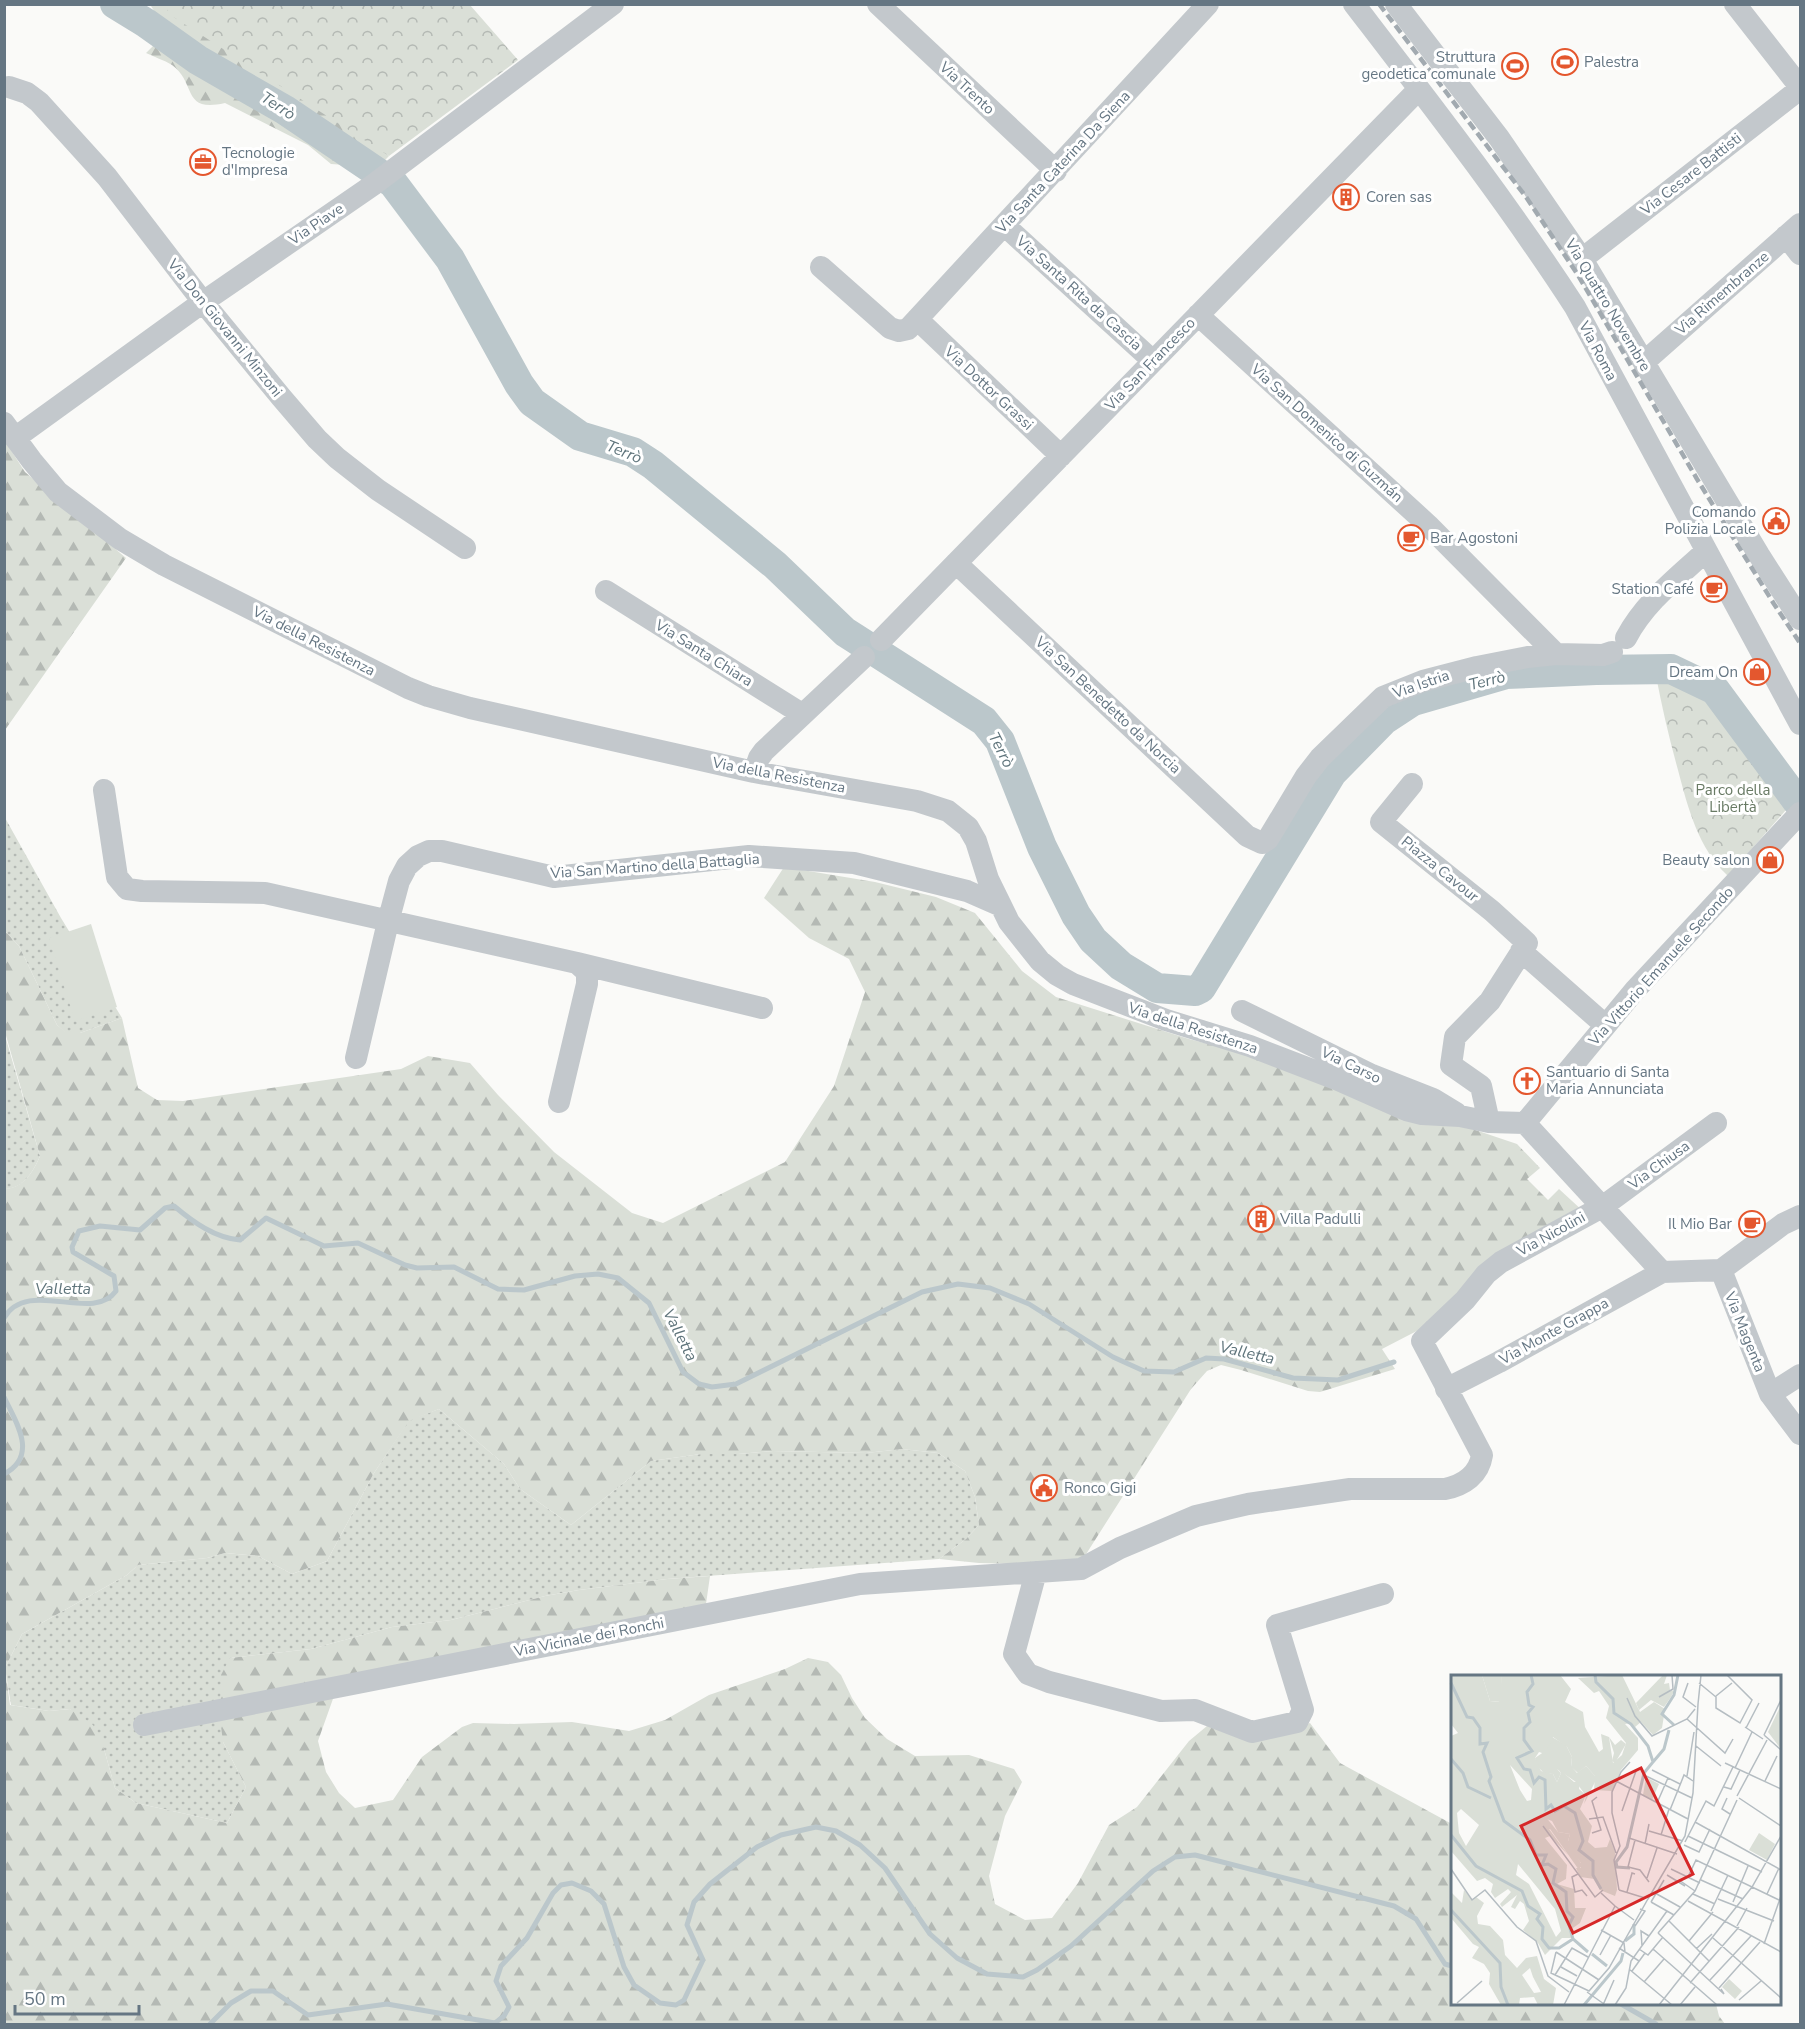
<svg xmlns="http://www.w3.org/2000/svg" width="1805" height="2029" font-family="'Nunito Sans',sans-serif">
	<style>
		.grass { fill: url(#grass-dots) }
		.forest { fill: url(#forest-firs) }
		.park { fill: url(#park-crowns) }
		.pitch { fill: #dadfd7 }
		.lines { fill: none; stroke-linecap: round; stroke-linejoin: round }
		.stream { stroke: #bbc7cb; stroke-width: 5 }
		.river { stroke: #bbc7cb; stroke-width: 30 }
		.minor { stroke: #c3c8cc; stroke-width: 22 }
		.rail { stroke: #a2aab0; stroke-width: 4.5; stroke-dasharray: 9 4.5; stroke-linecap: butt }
		.labels { text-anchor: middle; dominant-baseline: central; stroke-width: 6; stroke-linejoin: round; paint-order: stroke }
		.poi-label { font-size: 15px; fill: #657683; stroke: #fff; text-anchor: start }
		.street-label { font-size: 15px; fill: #657683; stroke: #fff }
		.park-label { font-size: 15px; fill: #687a64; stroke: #fff }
		.water-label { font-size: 16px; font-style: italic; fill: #60757c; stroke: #fff }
		.inset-river { fill: none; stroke: #bbc7cb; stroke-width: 3 }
		.inset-road { fill: none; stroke: #b5bdc2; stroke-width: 1.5 }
		.view { fill: #d62828; fill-opacity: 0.15; stroke: #d62828; stroke-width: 3 }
		.inset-edge { fill: none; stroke: #657683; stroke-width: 3 }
	</style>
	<defs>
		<pattern id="grass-dots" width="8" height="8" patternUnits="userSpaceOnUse" patternTransform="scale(1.5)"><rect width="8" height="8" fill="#dadfd7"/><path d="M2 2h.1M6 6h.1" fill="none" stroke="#b4b9b4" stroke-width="1.8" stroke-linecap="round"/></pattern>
		<pattern id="forest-firs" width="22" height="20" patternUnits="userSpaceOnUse" patternTransform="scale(1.5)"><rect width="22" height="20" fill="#dadfd7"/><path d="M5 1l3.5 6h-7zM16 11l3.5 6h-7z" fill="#b4b9b4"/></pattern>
		<pattern id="park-crowns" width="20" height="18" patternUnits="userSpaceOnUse" patternTransform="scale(1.5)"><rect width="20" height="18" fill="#dadfd7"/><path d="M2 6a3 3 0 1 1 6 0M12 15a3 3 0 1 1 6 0" fill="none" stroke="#b4b9b4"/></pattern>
	</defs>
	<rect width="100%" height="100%" fill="#fafaf8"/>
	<!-- grass -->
	<path class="grass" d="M4,816l57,102 61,100 -42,15 -13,1 -10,-9 -38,-79 -14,-15z
		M4,1032l36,124c-7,16 -16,32 -35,33z
		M439,1409l65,55 16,25 51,36 80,-64 50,-7h37l35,-3 93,2 36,-4 36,4 27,18 10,26 4,28 -13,14 -27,20 -272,20 -88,11 -34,6 -94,24 -59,7 -81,22 -81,9 -7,84 23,45 -19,36 -91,-20 -21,-15 -11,-39 -34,-40 -21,2 -38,-6 -6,-37 17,-34 105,-59 11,-10 69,-7 18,-5 33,3 34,18 35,-13 47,-88 35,-53z"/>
	<!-- forest -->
	<path class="forest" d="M153,4l45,1 97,81 94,70 -12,12 -110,-78 -13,-5 -12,-14 -21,-13 -18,-1 -22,-14 -14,-12 -16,-25z
		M159,40l35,22 73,41 92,63 -28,-2 -23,-19 -83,-42c-44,10 -28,-20 -53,-38 -8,-5 -18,-8 -26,-12z
		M5,441l20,31 101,86 -121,172z
		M784,867l91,15 61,15 39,16 47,58 34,26 133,42 72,19 256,86 23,24 -13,11 21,21 11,-11 25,23 -146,108 -56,29 13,20 -75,23 -12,-1 -67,-21 -20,-5 -14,6 -16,18 -108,170 -62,5 -42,-1 -40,-4 27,-20 13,-14 -4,-28 -10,-26 -27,-18 -36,-4 -36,4 -93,-2 -35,3h-37l-50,7 -80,64 -51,-36 -16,-25 -65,-55 -30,12 -35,52 -47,88 -35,13 -34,-18 -33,-3 -18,5 -69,7 -11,10 -105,59 -17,34 5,37 39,6 21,-2 23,16 11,24 11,39 21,15 91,20 19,-36 -23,-45 -3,-24 1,-43 9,-17 81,-9 81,-22 59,-7 94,-24 34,-6 88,-11 43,-3 -4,28 -372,92 -16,45 8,31 13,21 16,15 38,-8 29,-43 40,-30 11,-4 41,1 58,-2 57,9 36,-11 44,-25 76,-26 23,-11 20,4 13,13 11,23 13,20 22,21 28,17 54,-1 45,14 8,13 -17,34 -16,60 6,28 30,16 27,-2 26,-35 31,-58 28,-18 52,-66 24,-20 73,11 24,-9 30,40 112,61v180h264l3,12 6,8h-1720l-1,-835c20,-1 29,-17 36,-33l-35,-124v-101l14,15 38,79 10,8h13l42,-15 16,70 19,12 26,1 218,-32 27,-13 42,7 28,32 56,57 78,61 31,10 122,-61 49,-76 31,-94 -16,-33 -40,-21 -45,-40z"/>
	<!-- park -->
	<path class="park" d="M164,5h306l48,55 -129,96 -217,-140z
		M1656,676c56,5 72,36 101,78 11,16 24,32 36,48l-65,74c-30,-28 -40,-68 -50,-106 -9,-32 -16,-63 -22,-94z"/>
	<!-- pitch -->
	<path class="pitch" d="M91,924l26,83 -42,14 -26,-83z"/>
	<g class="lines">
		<!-- stream -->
		<path class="stream" d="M4,1318c24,-41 88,6 112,-27l-2,-15 -41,-24 -1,-5 7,-16 21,-5 40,4 25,-22 9,-2c19,16 41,32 66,34l26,-22 58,28 34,-3 47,22 12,3 37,-1 44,22 26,1 51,-14 23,-2 20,4 31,25 34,69 16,12 13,3 24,-3 186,-92 36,-8 32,4 39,16 84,53 31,14 30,1 32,-14 18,1 69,19 45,2 56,-18
			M4,1397c12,25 35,59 0,77
			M1621,2004l35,20
			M210,2024l21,-21 20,-12h22l35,24 79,-11 108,19 9,-7 5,-9 -13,-26 5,-15 26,-28 26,-45 8,-8 11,-2 19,8 13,13 20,63 10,18 26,18 16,2 8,-5 19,-40 -16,-35 7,-23 16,-18 47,-37 24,-12 35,-8 20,4 24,14 25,23 45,66 27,24 30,16 36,3 14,-7 34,-24 82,-75 22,-14 20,-2 199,51 22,13 29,45 7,2"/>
		<!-- river -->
		<path class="river" d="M115,4l31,19 52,37 87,50 108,73 57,76 69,125 13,18 48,34 53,16 20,13 122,100 70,67 139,89 16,20 42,106 34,68 17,25 28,26 36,22 38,3 6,-3 131,-215 52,-53 29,-19 93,-27 90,-4 75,-1 44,21 82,111"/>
		<!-- minor -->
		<path class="minor" d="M878,4l178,167
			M1354,4c76,99 153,198 221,303l225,417
			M1396,4l103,134 83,121 177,296 41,64
			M1735,4l65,83
			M9,87l18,6 12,9 68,75 96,125 78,95 36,42 20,19 41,32 87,58
			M1004,225l149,136
			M1786,236l14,18
			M1582,259l218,-170
			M821,267l69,61 9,3 9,-2 300,-325
			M1198,315l230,210 128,129
			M917,319l144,137
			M1644,362l156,-138
			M4,423l28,38 26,31 62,47 44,26 244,123 20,8 42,12 284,64 163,29 31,10 20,16 8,14 12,38 21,43 31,39 17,14 16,9 93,36 84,26 86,33 70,31 16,4 38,2 29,6 36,1
			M15,438l188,-136 170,-117 240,-181
			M956,563l291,273 15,7 6,-4 38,-63 14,-18 63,-61 40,-16 54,-14 51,-10 28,-3 47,1 9,-3
			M606,591l196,123
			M1626,638c19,-36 51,-60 80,-87
			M881,640l538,-551
			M754,772l5,-14 5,-7 100,-94
			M1412,784l-31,38 111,89 35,32 -37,58 -35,36 -4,28 30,21 8,36
			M104,790l13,87 10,12 15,2 123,2 312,70 10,9v12l-28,118
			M1521,951l84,74
			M577,963l185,45
			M1242,1011l130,64 61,24 23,14
			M356,1058l32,-136 11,-41 8,-15 11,-10 11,-5h13l112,26 195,-21 105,7 113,28 32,14
			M1525,1123l110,-133 165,-177
			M1525,1123l137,149
			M1721,1270l49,124 30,40
			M1721,1270l62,-46 17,-8
			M1446,1389l53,-27 163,-90 59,-2
			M1770,1394l30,-19
			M1036,1572l-22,82 14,20 21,8 112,29 34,-1 57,22 45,-10 6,-12 -26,-85 106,-31
			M144,1725l716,-141 221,-15 39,-21 76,-32 52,-12 102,-15h95c19,-4 34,-14 37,-34l-60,-114 43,-41 21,-26 15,-12 101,-55 114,-84"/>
		<!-- rail -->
		<path class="rail" d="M1379,4l147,193 52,78 119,204 77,125 26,39"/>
	</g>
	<!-- icons -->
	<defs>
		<symbol id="stadium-ring" viewBox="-11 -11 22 22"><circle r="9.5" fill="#fff" stroke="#e4572e" stroke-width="1.5"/><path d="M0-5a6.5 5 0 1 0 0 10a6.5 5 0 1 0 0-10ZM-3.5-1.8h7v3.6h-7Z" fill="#e4572e"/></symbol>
		<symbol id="office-ring" viewBox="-11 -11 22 22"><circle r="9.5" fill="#fff" stroke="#e4572e" stroke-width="1.5"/><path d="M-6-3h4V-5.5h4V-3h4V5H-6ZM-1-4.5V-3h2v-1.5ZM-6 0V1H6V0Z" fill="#e4572e"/></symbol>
		<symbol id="building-ring" viewBox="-11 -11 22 22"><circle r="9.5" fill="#fff" stroke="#e4572e" stroke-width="1.5"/><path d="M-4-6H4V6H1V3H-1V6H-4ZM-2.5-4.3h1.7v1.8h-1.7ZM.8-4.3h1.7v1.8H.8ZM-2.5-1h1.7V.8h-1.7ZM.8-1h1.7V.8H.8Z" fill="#e4572e"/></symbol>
		<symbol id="civic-ring" viewBox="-11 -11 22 22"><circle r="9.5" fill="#fff" stroke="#e4572e" stroke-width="1.5"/><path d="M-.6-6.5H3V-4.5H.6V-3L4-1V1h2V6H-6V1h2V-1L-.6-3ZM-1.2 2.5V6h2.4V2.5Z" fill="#e4572e"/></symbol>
		<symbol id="cafe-ring" viewBox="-11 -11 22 22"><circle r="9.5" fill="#fff" stroke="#e4572e" stroke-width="1.5"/><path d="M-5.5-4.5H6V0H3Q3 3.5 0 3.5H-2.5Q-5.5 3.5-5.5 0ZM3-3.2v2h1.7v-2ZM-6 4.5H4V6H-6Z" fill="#e4572e"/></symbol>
		<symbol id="shop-ring" viewBox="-11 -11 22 22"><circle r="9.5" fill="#fff" stroke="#e4572e" stroke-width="1.5"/><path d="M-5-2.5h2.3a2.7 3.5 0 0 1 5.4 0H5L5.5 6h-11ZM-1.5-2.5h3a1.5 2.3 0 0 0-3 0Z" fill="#e4572e"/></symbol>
		<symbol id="church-ring" viewBox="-11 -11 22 22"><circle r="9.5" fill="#fff" stroke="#e4572e" stroke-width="1.5"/><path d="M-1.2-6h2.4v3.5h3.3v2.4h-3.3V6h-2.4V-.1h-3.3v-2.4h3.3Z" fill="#e4572e"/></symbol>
	</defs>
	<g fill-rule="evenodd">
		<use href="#stadium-ring" x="1550" y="47" width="30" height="30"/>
		<use href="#stadium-ring" x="1500" y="51" width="30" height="30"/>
		<use href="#office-ring" x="188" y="147" width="30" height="30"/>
		<use href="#building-ring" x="1331" y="182" width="30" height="30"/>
		<use href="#civic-ring" x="1761" y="506" width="30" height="30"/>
		<use href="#cafe-ring" x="1396" y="523" width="30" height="30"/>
		<use href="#cafe-ring" x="1699" y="574" width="30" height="30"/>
		<use href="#shop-ring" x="1742" y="657" width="30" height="30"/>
		<use href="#shop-ring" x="1755" y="845" width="30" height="30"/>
		<use href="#church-ring" x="1512" y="1066" width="30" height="30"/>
		<use href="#building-ring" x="1246" y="1204" width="30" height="30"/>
		<use href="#cafe-ring" x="1737" y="1209" width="30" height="30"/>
		<use href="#civic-ring" x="1029" y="1473" width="30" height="30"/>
	</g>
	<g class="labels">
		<!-- poi labels -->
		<g class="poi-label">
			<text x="1496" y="57" text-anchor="end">Struttura<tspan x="1496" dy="17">geodetica comunale</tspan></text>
			<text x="1584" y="62">Palestra</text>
			<text x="222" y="153">Tecnologie<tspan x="222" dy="17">d'Impresa</tspan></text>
			<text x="1366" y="197">Coren sas</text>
			<text x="1756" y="512" text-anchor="end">Comando<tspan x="1756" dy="17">Polizia Locale</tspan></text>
			<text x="1430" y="538">Bar Agostoni</text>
			<text x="1694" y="589" text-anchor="end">Station Café</text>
			<text x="1738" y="672" text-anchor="end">Dream On</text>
			<text x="1750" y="860" text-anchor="end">Beauty salon</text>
			<text x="1546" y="1072">Santuario di Santa<tspan x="1546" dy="17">Maria Annunciata</tspan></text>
			<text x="1280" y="1219">Villa Padulli</text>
			<text x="1732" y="1224" text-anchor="end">Il Mio Bar</text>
			<text x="1064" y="1488">Ronco Gigi</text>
		</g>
		<!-- street labels -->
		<g class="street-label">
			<text transform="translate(967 88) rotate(43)">Via Trento</text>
			<text transform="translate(1063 162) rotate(-47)">Via Santa Caterina Da Siena</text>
			<text transform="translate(1691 174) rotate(-38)">Via Cesare Battisti</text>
			<text transform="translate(316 224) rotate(-34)">Via Piave</text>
			<text transform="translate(1079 293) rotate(42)">Via Santa Rita da Cascia</text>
			<text transform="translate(1722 293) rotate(-41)">Via Rimembranze</text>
			<text transform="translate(1608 305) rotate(59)">Via Quattro Novembre</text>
			<text transform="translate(225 328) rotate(51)">Via Don Giovanni Minzoni</text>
			<text transform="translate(1598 351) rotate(62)">Via Roma</text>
			<text transform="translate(1150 364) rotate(-46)">Via San Francesco</text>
			<text transform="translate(989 388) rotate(43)">Via Dottor Grassi</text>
			<text transform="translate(1327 433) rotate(42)">Via San Domenico di Guzmán</text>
			<text transform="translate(314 641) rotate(27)">Via della Resistenza</text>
			<text transform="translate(704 653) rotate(32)">Via Santa Chiara</text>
			<text transform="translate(1421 684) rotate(-19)">Via Istria</text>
			<text transform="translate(1108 705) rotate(43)">Via San Benedetto da Norcia</text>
			<text transform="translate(779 775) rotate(11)">Via della Resistenza</text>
			<text transform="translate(655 866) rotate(-4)">Via San Martino della Battaglia</text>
			<text transform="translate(1440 869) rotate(39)">Piazza Cavour</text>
			<text transform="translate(1661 966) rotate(-48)">Via Vittorio Emanuele Secondo</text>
			<text transform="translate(1193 1028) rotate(18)">Via della Resistenza</text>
			<text transform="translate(1351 1065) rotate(26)">Via Carso</text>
			<text transform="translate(1659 1165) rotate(-36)">Via Chiusa</text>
			<text transform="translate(1551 1234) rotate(-29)">Via Nicolini</text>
			<text transform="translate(1554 1331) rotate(-29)">Via Monte Grappa</text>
			<text transform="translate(1745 1332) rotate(68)">Via Magenta</text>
			<text transform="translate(589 1637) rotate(-11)">Via Vicinale dei Ronchi</text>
		</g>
		<!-- park labels -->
		<g class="park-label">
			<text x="1733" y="790">Parco della<tspan x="1733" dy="17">Libertà</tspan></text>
		</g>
		<!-- water labels -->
		<g class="water-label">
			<text transform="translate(278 106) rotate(33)">Terrò</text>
			<text transform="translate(624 452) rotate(22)">Terrò</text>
			<text transform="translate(1487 681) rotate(-14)">Terrò</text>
			<text transform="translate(1001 750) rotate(63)">Terrò</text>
			<text x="63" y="1289">Valletta</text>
			<text transform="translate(680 1335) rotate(63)">Valletta</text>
			<text transform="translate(1247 1353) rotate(13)">Valletta</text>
		</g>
	</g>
	<!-- overview -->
	<g transform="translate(1451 1675)">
		<rect width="330" height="330" fill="#fafaf8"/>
		<path d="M31,0h20l-1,27 -11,-1zM212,0h4l-3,9 5,-1 1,7 4,1 -3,6 -7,10 -13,-7 -12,10 -3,-7zM101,62l14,8 6,12 -1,9 6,7 9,-7 11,12 -13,26 2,-8 -10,-14 -19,-13 4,4 -4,9 -4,-8 -9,-1 -8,-8 -1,-7 10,-7zM158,62l6,8 6,-5 5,4 -11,19 -3,-2 2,-8zM94,141l13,16 12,2 -2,7 14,24 -3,5 -29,-41 -10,5v-17zM308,158l16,11 -8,16 -18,-10z" fill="#dadfd7"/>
		<path d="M0,0h31l8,26 9,1 3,-27h58l11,14 -6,13 18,10 2,15 14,25 4,-3 -2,-15 8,3 4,26 9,-8 4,-12 -20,-25 3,-12 -10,-15 -5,2 -16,-15 44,-3 18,37 14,-10 11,7 -3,19 -9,7 -12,-13 -6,5 -4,-4 -6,1 13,14v12l-17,20 -9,21 -18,-1 1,-14 -9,-10 -8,7 -7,-6 1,-10 -5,-10 -14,-10 -8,17 -6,-2 -4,6 6,13 12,3 4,8 4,-9 -4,-6 17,15 6,-1 -1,8 7,6 -6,14 12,17 -4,16 7,6 12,-1 3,-8 5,13 2,38 -2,6 -15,-6 -5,-11 -15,-2 -4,-9h5v-5l-14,-18 3,-11 -12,-2 -6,-11 -11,-4 -1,16 9,-4 19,26 -18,-19 -5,2 22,27 -1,14 -9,5 17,5 1,19h11l-6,15 -10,7 3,8h-11l-17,17 -7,-12 -15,-13 6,-9 -5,-17 -4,-3 -5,8 -4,-2 6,-12 -15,12 -2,-3 11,-12 -3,-3 -13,9 -4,-6 2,-8 -8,-6 -8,3 -26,-30v-115l7,-3 -7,-9zM59,90l22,24 -1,11 -4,1 -7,-11zM10,134l18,16 -13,21 -7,-13 -2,-20zM67,189l37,45 6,22 -5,6 -27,-53 -13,-9zM13,215l8,9 4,-2 8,6 -7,13 1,8 12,2 13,14 2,15 12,13 9,-10 11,-2 7,23 12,9 -3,17h-15l-4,-8 -14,1 -1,7h-18l-12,-21 1,-11 -6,-9 -12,-6 7,-11 -6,-3 -22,-26v-26l11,11zM79,293l3,9 8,15 -7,1 -12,-18z" fill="#dadfd7" fill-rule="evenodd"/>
		<path d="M195,102l13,7 -7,16 -9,-5z" fill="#dadfd7"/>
		<path d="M330,30v44l-13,-17zM278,304l13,12 -7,8 -13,-12z" fill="#dadfd7"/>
		<path class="inset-river" d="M80,0l2,9 -6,8 2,13 4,2 -5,6 2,9 -6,6v12l8,11 -15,7 7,11 6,1 4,13 5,-6 6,3 1,29 5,-4 4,6 9,-5 11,7 8,28 -4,9 14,11v14l8,14M144,0l1,7 17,17 1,14 17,11 17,22 5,16 -9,11 -17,74 -11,15 1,5 13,1M0,8l16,34 6,1 7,10v16l7,-1 -4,9 8,25 -2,4 15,40 26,19 6,15h10l-4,10 6,-1 8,5 -3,14 13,9 1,19 6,6 -4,8 4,14 15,13M223,50l-12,-11 12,-19 4,-20M0,84l12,14 5,14 23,11M202,87l11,-13 5,-19M0,160l25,31 46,25 6,15 12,8 -3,5 6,8 -1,12 7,9h10l14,-9M0,235l49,53 1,24 7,18M174,266l9,-7v-10M141,279l15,12M133,330l37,-44 2,-8"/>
		<path class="inset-road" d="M237,8l-5,14 13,10M248,8l17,14v11l24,15 12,-23 -25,-25M265,21l16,-13M208,22l14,-8 -1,-14M176,23l8,18 17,20 35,-17 8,-10M247,29l3,-29M236,44l38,34 8,-14M294,52l18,12M295,53l13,-25M313,60l17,-35M313,60l17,15M245,71l25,20M274,88l56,26M284,93l17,-36M201,95l28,14M195,101l46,22M236,101l7,-44M165,106l72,38M314,106l12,-25M273,112l7,2 9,-19M286,121l30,-56M276,123l-5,11 8,5M288,123l42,28M206,128l11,-25M219,135l14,-35 9,6M171,136l14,-40M138,144l14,-2 13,36M244,147l86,48M92,151l52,71 8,-7M198,156l34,10M141,158l9,-3 -9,-29 5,-4M210,160l8,-26M237,161l74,36M178,163l48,16M184,165l-7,27 12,3 9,12M234,167l21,-41 8,5 19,-39M194,169l4,-20M233,170l15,7 11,-23M0,194l21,31 13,-10 32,37 19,14 12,35 21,16M220,194l29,14M127,199l-6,3 3,15 7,-2 5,6M216,200l18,11M237,202l8,-17 83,40M196,203l10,-30M228,205l16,11M250,205l42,19M168,215l-5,-30 6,-14 -8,-33v-21l9,-20 9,-10M168,215l26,8M176,217l5,-19 3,1M150,218l14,13M204,218l25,14M242,219l22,10M316,219l12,-26M197,224l37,-63 8,-43 5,-89M267,224l56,22M237,226l93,51M200,227l13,-22M200,227l23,13M282,227l15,-36M164,231l19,14M260,236l17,-36M218,246l40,40M184,251l10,-15 -5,-2M286,251l10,-18M150,255l23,13 1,9M207,258l37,-42 42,-91M207,258l66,61 -3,-5M262,263l68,60M238,266l24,-29M313,269l17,-48M191,271l-1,-15 8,5M168,273l20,13M188,274l9,6 15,-18M202,274l64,56M245,274l16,-15M105,277l-5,21 38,18 20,-23 40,-71M105,277l43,28M149,280l11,-20M110,292l16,9M178,294l43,36M181,296l13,-18M104,300l17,-27 16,9M259,305l41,-44M193,307l20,-23M239,308l49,-56M268,313l41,-46M136,317l17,12M288,325l22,-19M6,328l25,-22M113,330l51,-99M152,330l11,-25M164,330l11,-17 5,-27 36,-50M208,330l93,-118 29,-51M229,330l15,-18"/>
		<path class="view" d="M190,93l52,106 -120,59 -52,-107z"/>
		<rect width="330" height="330" class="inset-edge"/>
	</g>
	<!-- border -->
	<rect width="1805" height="2029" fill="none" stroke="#657683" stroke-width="12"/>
	<!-- scale -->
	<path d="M15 2005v9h124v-9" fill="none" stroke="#657683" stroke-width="3"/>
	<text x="24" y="2005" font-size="18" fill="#657683" stroke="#ffffff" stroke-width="4.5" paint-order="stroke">50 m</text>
</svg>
